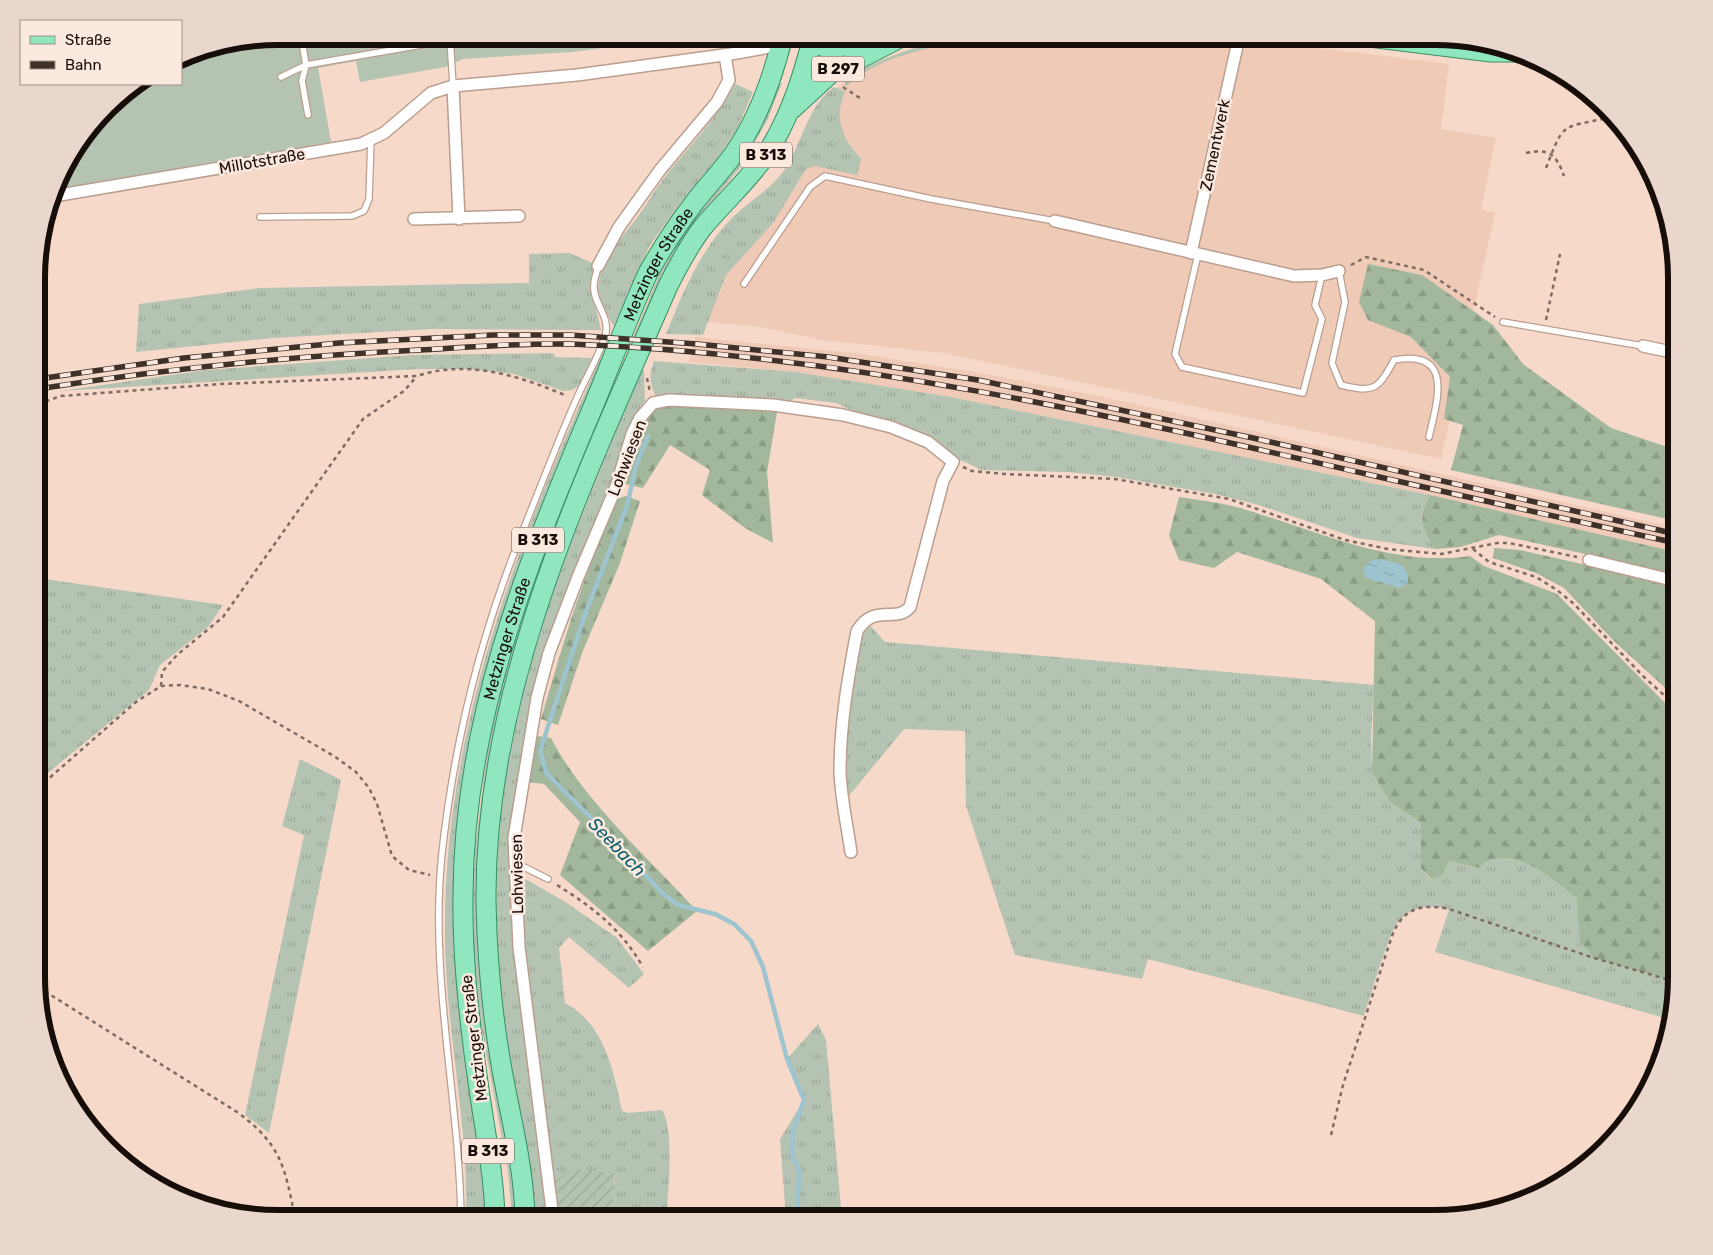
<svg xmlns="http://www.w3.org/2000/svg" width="1713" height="1255" font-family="Rubik,sans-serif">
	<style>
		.built { fill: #efcab7 }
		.grass { fill: url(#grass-tufts) }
		.forest { fill: url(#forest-firs) }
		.garden { fill: url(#garden-furrows) }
		.pitch { fill: #b5c3b2 }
		.water { fill: url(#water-ripples) }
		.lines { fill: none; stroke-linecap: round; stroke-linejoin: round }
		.stream { stroke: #9dc4cf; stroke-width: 4.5 }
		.lane-casing { stroke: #ba9e8f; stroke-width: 8 }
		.street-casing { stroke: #ba9e8f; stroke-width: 14 }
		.primary-casing { stroke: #358f63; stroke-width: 21 }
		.path { stroke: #7e6b61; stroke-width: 2.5; stroke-dasharray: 4 4; stroke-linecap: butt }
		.lane { stroke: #fff; stroke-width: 5.5 }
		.street { stroke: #fff; stroke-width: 11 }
		.primary { stroke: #8fe6bf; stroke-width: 19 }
		.rail-casing { stroke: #3e312a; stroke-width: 5.5 }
		.rail { stroke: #fbe9df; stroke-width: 4; stroke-dasharray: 11; stroke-linecap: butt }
		.labels { text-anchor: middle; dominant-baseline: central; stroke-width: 5; stroke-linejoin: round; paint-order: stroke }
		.shield { fill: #fbe9df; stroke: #5c5049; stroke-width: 1 }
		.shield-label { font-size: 15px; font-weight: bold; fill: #180e09 }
		.street-label { font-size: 16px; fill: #180e09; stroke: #fbe9df }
		.water-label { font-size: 18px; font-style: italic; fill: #0e5d6d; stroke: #fbe9df }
		.rim { fill: none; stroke: #180e09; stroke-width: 6 }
	</style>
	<defs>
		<pattern id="grass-tufts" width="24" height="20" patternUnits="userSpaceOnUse" patternTransform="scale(1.25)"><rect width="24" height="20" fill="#b5c3b2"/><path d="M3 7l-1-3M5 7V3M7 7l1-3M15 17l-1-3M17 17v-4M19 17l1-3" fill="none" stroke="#9ba698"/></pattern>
		<pattern id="forest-firs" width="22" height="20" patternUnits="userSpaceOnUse" patternTransform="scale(1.25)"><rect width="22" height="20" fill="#a2b79c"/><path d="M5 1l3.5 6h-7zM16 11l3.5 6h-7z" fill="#8b9c85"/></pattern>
		<pattern id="garden-furrows" width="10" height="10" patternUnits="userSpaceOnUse" patternTransform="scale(1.25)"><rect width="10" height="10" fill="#b5c3b2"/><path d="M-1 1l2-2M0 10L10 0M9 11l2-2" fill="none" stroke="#9ba698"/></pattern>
		<pattern id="water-ripples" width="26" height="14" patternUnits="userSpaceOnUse" patternTransform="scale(1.25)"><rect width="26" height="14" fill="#9dc4cf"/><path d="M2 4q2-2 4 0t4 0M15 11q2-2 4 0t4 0" fill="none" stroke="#86a7b0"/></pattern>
	</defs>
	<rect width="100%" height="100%" fill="#f6d9c9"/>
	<!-- built -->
	<path class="built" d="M994,37h235l220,27 -8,65 55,9 -15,71 14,4 -54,246 -497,-106 -122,-13 -61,-13 -54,-5 17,-49 62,-77 39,-97 30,-27 67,-25z
		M695,337l159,16 128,20 136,27 558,128v24l-246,-57 -479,-98 -155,-25 -107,-10z"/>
	<!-- grass -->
	<path class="grass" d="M1004,37h23c-61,6 -132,7 -181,49l-2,-7c31,-17 66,-33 102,-38 19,-2 39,-2 58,-4z
		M778,82l4,1 -15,38 -25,44 -55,68 -147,341 -62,324c0,42 1,86 7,129 10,64 26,126 31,191h-4l-4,-47 -27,-146 -7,-74 -1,-57 2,-45 13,-103 14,-64 35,-110 122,-297 26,-44 54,-69z
		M735,84l18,8 -16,37 -21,32 -36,42 -30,42 -36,81c-7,-11 -17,-26 -16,-38 2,-29 22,-48 38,-69 10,-13 18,-28 28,-41 25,-32 52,-58 71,-94z
		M834,87l11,4c-11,29 -4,45 16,68l-4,16 -42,-9 -9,3 -33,54 -47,52 -23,60 -37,-1c17,-42 34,-84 66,-116 17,-17 40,-29 53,-49 17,-26 23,-64 49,-82z
		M569,253l26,11 -4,24 10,42 -169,-1 -159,9 -137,14 3,-48 121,-16 269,-5v-29z
		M44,331l1,38 -7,1v-38z
		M553,353l2,4 37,1 -13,28 -7,4 -9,1 -49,-17 -44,-5h-52l-357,22 145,-21 207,-15z
		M600,359h4l-68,161 -37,106 -22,83 -19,119 17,289 12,101h-21c3,-95 -21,-189 -21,-284 -2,-202 73,-394 155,-575z
		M654,361l142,11 155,25 479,98c-13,24 -8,31 5,54l-78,-11 -98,-33 -44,-11 -99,-17 -49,-5 -85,-2 -146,-67 -40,-5 -13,5 -122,-6 -5,-1c-7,-12 -7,-22 -2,-35z
		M642,370h2l1,31 -5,6 -14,36 -12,38 -50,125 -53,229 38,383h-14c-2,-63 -20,-124 -30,-186 -5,-27 -7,-56 -8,-83 -4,-91 5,-183 29,-270 29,-107 74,-208 116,-309z
		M38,578l185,27 -15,22 -48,38 -11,25 -111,91z
		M865,620l20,22 489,43 -3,53 1,35 18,29 31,21v45l9,11 12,-3 7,-15 28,7c5,-3 10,-7 14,-8 30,-10 65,21 86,39l3,18 14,41 82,24 -5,38 -236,-68 14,-42c-18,-6 -37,-4 -50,11 -10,10 -29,78 -35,95l-216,-57 -6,20 -127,-24 -49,-149 -1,-75 -61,-2 -61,74 -2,-60z
		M300,759l41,21 -72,353 -24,-18 59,-280 -22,-9z
		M519,879l8,1 37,21 53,37 27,36 -15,14 -60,-51 -10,11 6,55c39,20 49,69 57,108l6,2 34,-3c13,20 6,83 4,108h-54l3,-44 -61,9 -30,-230z
		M818,1024l8,16 15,167 -1,11h-54l-6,-79 24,-39 -17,-41z"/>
	<!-- forest -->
	<path class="forest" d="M1368,264l54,11 71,50 30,39 88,64 65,22v71l-225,-51 12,-45 -19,-6 6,-42 -39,-40 -43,-17 -9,-18z
		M684,405l46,1 47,6 -10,60 6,71 -28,-15 -43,-33 8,-25 -40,-25 -27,43 -19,-4 -1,-3c6,-19 14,-65 33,-73 8,-3 19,-2 28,-3z
		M1430,495l246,57v22l-177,-39 -39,12 -25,2c-13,-22 -18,-30 -5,-54z
		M626,496l14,5 -20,62 -38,90 -24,72 -17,-6c16,-54 31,-108 52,-161 8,-20 15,-41 26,-60z
		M1179,497c19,3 39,5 57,10 77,21 152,61 234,49l14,10 73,28 119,120v268l-82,-24 -14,-17 -3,-42c-21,-18 -56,-49 -86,-39 -4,1 -9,5 -13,8l-29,-7 -7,15 -11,3 -10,-11v-45l-31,-21 -18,-29 3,-152 -54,-42 -84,-27 -23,16 -35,-8 -10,-25z
		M1494,548l26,2 156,35v108l-3,2 -59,-54 -50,-53 -28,-15 -43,-15z
		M537,736l14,2c32,62 98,121 146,173l-49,40 -88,-76 20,-53 -36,-38 -16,-2z"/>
	<!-- garden -->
	<path class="garden" d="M570,1169l45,4 -3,45h-55l-3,-35z"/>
	<!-- pitch -->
	<path class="pitch" d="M278,36h382l1,5 -89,11 -109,7 -18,8 -85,15 -4,-21 -38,7 13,74 -276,49 6,-20 57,-75 21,-12h42v-27l5,-2z"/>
	<!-- water -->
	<path class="water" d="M1381,559l22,6 5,10v8l-8,5 -34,-10 -3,-9 7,-8z"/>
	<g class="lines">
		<!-- stream -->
		<path class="stream" d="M648,436l-12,30 -9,40 -43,111 -44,134 7,23 71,71 44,48 16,12 37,9 19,10 17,17 12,26 24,92 17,41 -11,31 -1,24 8,17 -3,32 3,14"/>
		<defs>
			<path id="lane" d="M301,36l5,29 -4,16 6,34
				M450,38l3,48
				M281,77l25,-12 144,-25
				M260,217l92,-1 12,-5 5,-12 2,-60
				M1198,254l-23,100 7,13 121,26 19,-74 -7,-14 7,-30
				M1339,271l6,31 -13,61 9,22c33,8 37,5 53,-25 61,-11 43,41 35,77
				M744,284l66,-97 15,-11 106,23 124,22
				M1503,322l140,24
				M514,862l34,17
				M461,1218c-2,-122 -32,-242 -19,-365 12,-108 39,-219 80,-320 18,-45 35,-90 54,-133 7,-17 28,-53 30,-68 3,-17 -14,-31 -12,-47 0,-6 3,-13 4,-19"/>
			<path id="street" d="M453,86l6,133
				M54,196l307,-52 23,-11 47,-40 22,-7 124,-11 154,-21 50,-9
				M414,219l105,-3
				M1055,221l239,55 28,-1 17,-4
				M1191,253l48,-216
				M598,266l21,-39 41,-57 57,-68 12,-22 -4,-25
				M1643,346l33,7
				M1589,560l87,21
				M553,1218l-34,-271 -5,-109 23,-140 12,-45 29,-76 38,-90 16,-53 8,-16 13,-15 16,-3 104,5 70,10 48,12 37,15 25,20 -10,19 -33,126c-14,17 -35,-5 -53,24 -9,47 -17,93 -17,141 1,26 7,53 11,80"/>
			<g id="primary">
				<path d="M1369,37l122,15h27"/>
				<path d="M812,43l16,5 54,-7"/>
				<path d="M792,109l38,-35 68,-35"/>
				<path id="s1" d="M495,1218c-1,-45 -11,-91 -17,-136 -9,-62 -16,-124 -15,-186 0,-171 62,-328 127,-482 20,-47 37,-95 58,-141 14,-25 29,-48 46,-70 12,-16 27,-31 39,-48 24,-34 40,-78 50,-119"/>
				<path d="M525,1218c-1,-50 -14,-99 -23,-148 -10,-56 -15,-112 -16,-169 -2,-215 98,-422 182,-615 10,-20 21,-41 35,-59 20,-24 44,-45 62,-71 24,-35 38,-79 48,-120"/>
			</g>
		</defs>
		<!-- lane casing -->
		<use href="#lane" class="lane-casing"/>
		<!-- street casing -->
		<use href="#street" class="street-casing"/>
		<!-- primary casing -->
		<use href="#primary" class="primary-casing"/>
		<!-- path -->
		<path class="path" d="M650,36l1,10
			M913,47l39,-10
			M843,87l20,13
			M1526,153c23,-5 30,1 38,23
			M1546,168c18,-46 14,-40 62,-50
			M1351,265l15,-8 58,13 71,47
			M38,273l8,66
			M1546,320l14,-66
			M647,378l3,14
			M38,404l23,-8 160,-12 196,-8c51,-17 103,0 150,20
			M963,467l9,4 33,3 110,5 114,20 116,41 43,9 53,5 56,-11h12l68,14
			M1473,549l16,13 47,15 21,13 17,14 70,73 32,29
			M161,686l1,-14 15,-17 46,-38 140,-198 41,-28 13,-15
			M38,788l98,-86 25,-16 19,-1 28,4 31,12 95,55 22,16 13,16 8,16 15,52 17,14 21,5
			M557,885c37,23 64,44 86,82
			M38,987l199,125c44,32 48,55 58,106
			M1331,1135l12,-50 49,-149c10,-27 29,-33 57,-27l145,49 82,24"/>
		<!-- lane -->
		<use href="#lane" class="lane"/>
		<!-- street -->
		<use href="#street" class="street"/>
		<!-- primary -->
		<use href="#primary" class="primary"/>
		<defs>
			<path id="rail" d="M38,379l146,-21 155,-15 154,-8h77l127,9 131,13 150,23 275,58 423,96
				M38,389c127,-20 253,-33 382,-39 50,-3 99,-7 150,-6 273,10 540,71 805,132 100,23 201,45 301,67"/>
		</defs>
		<!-- rail casing -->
		<use href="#rail" class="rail-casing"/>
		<!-- rail -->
		<use href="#rail" class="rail"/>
	</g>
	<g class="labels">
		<!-- shield labels -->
		<g class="shield">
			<rect x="812" y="56.5" width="52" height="25" rx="4"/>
			<rect x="740" y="142.5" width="52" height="25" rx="4"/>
			<rect x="512" y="527.5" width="52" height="25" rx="4"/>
			<rect x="462" y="1138.5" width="52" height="25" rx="4"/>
		</g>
		<g class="shield-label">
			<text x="838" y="69">B 297</text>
			<text x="766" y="155">B 313</text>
			<text x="538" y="540">B 313</text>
			<text x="488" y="1151">B 313</text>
		</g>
		<!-- street labels -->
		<g class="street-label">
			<text transform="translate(1215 145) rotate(-78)">Zementwerk</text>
			<text transform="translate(262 161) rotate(-10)">Millotstraße</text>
			<text stroke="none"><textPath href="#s1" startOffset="991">Metzinger Straße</textPath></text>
			<text transform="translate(627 458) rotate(-69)">Lohwiesen</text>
			<text stroke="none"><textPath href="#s1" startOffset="586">Metzinger Straße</textPath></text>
			<text transform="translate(517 874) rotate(-91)">Lohwiesen</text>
			<text transform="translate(474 1038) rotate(-97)">Metzinger Straße</text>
		</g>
		<!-- water labels -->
		<g class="water-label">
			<text transform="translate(617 847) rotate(46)">Seebach</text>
		</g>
	</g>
	<!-- crop -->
	<path d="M0 0H1713V1255H0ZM278 45H1435A233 233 0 0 1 1668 278V977A233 233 0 0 1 1435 1210H278A233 233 0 0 1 45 977V278A233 233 0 0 1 278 45Z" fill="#e9d7ce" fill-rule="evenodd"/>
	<path class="rim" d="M278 45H1435A233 233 0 0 1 1668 278V977A233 233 0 0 1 1435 1210H278A233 233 0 0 1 45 977V278A233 233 0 0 1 278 45Z"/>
	<!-- legend -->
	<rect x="20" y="20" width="162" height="65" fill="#fbe9df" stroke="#a09189"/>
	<rect x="30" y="36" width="25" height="8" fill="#8fe6bf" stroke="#a09189"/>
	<text x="65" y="45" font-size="15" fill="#180e09">Straße</text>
	<rect x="30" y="61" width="25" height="8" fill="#3e312a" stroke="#a09189"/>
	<text x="65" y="70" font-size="15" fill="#180e09">Bahn</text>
</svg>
